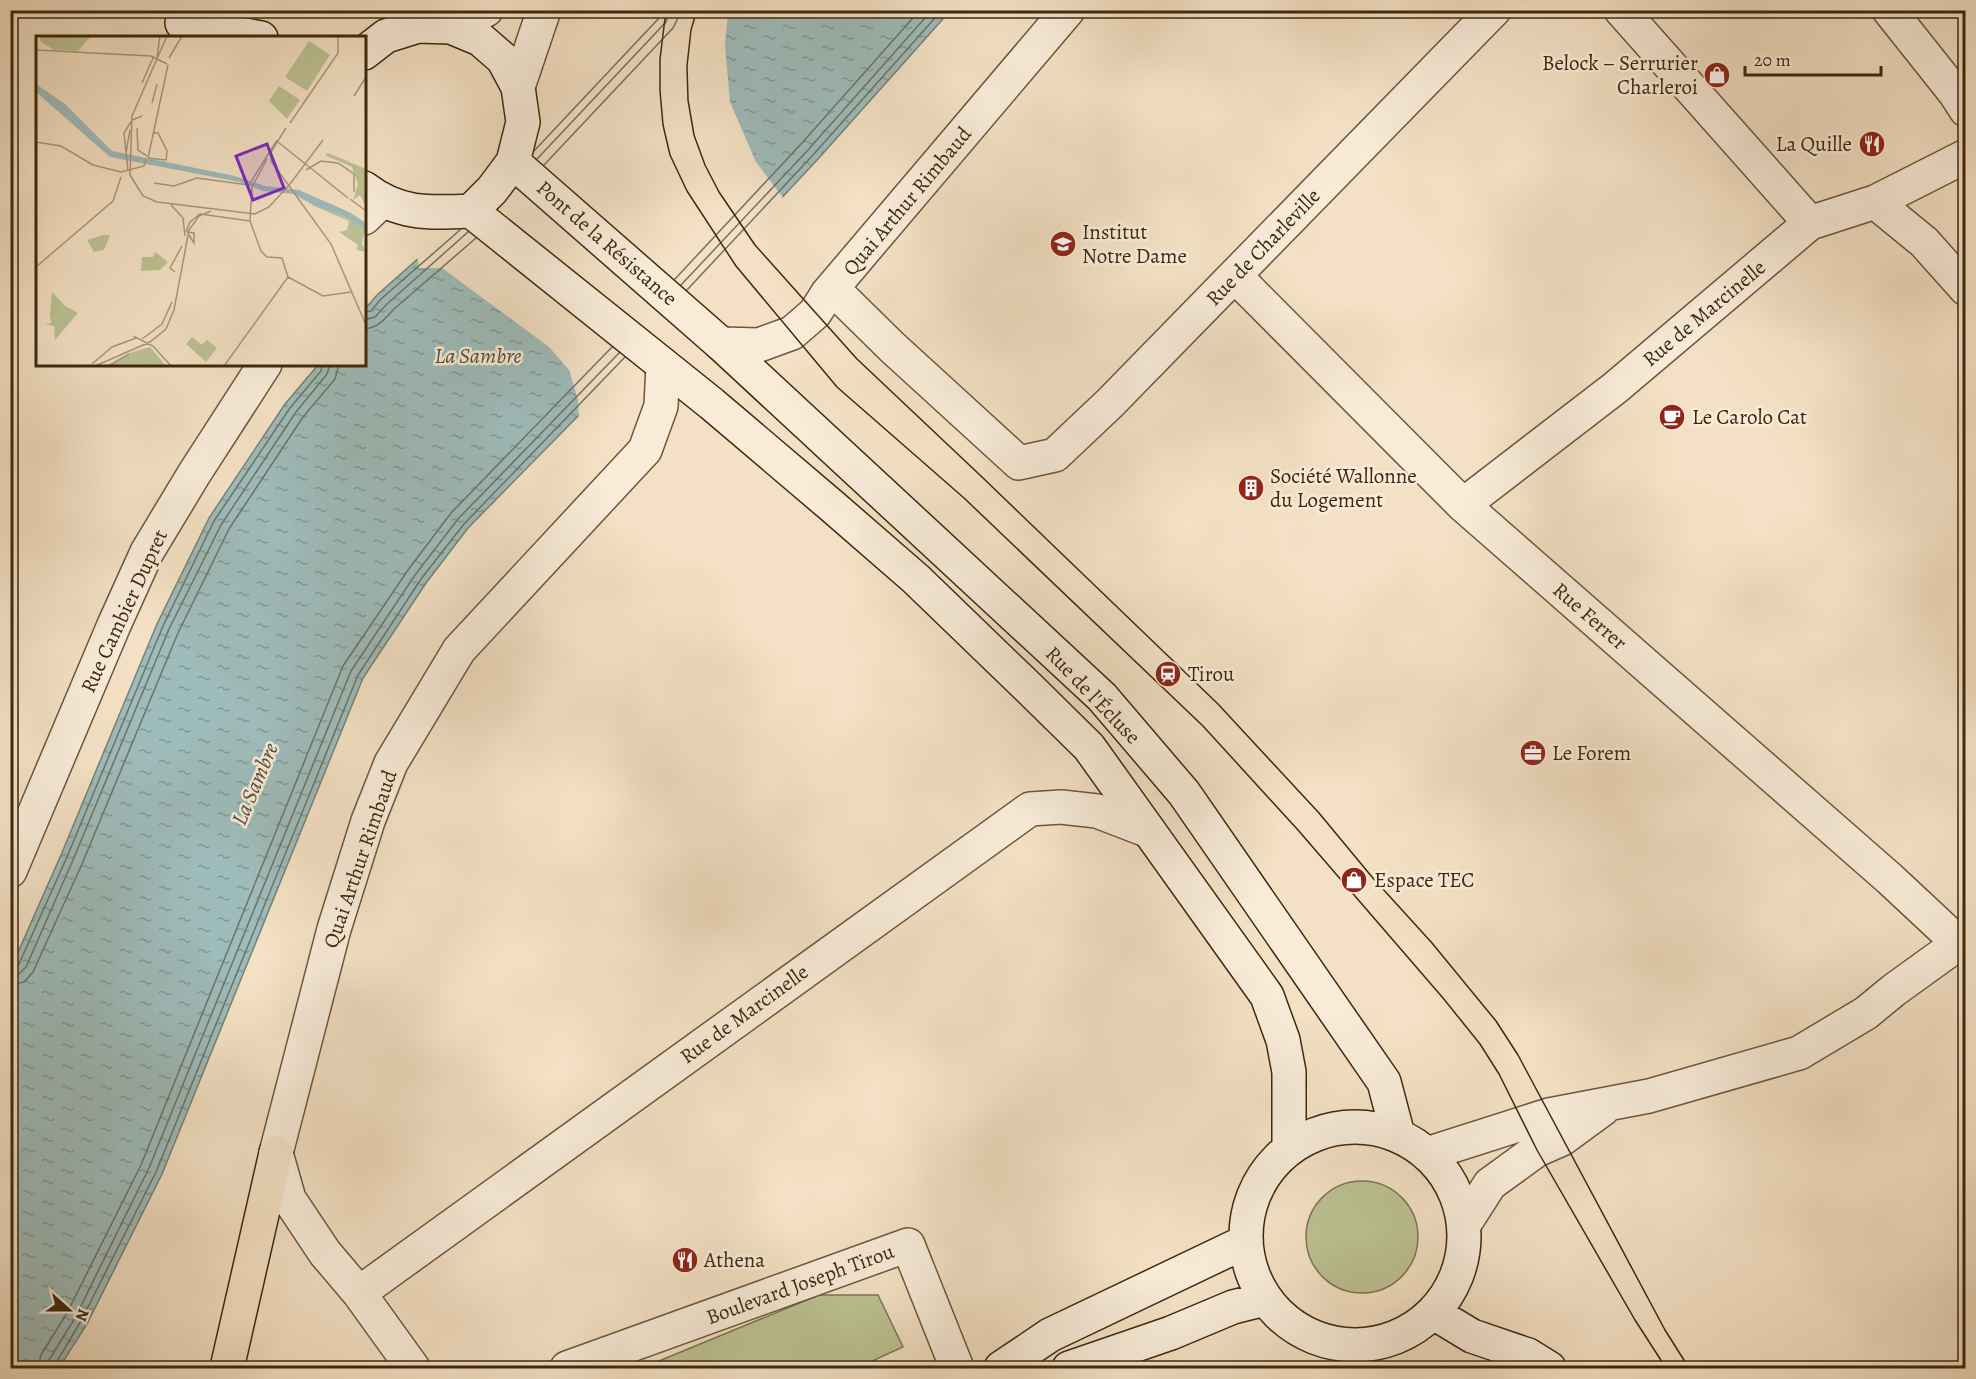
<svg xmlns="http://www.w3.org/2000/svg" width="1976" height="1379" font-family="Alegreya,serif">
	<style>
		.green { fill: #bcc294; stroke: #7c7652; stroke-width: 1.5 }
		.water { fill: url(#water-ripples); stroke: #778176; stroke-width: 1.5 }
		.pier { fill: #f4e1c5 }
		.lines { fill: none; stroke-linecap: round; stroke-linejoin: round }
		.shore { stroke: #6e7265; stroke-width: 1.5 }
		.minor-casing { stroke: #6b573c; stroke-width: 36 }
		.tertiary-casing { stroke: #6b573c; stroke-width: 36 }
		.secondary-casing { stroke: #3d290f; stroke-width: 36 }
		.motorway-casing { stroke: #3d290f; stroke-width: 36 }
		.minor { stroke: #f8ecd9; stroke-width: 33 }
		.tertiary { stroke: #f8ecd9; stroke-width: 33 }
		.secondary { stroke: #f8ecd9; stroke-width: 33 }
		.motorway { stroke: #f4e1c5; stroke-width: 33 }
		.tram { stroke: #3d290f; stroke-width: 1.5 }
		.labels { text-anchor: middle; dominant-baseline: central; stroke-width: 5; stroke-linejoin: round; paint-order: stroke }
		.poi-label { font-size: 21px; fill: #3d290f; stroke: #f8ecd9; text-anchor: start }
		.street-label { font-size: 21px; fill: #3d290f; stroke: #f8ecd9 }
		.water-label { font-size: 22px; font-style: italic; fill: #554e3a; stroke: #f8ecd9 }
		.inset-road { fill: none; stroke: #ab977c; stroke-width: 1.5 }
		.view { fill: #7b2cbf; fill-opacity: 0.15; stroke: #7b2cbf; stroke-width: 3 }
		.inset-edge { fill: none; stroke: #3d290f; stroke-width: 3 }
	</style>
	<defs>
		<pattern id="water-ripples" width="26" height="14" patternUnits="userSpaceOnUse" patternTransform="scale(1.5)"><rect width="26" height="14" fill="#9ebcbb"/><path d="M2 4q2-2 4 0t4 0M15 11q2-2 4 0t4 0" fill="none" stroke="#829996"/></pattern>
	</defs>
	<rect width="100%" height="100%" fill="#f4e1c5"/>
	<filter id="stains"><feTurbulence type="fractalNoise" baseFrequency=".00333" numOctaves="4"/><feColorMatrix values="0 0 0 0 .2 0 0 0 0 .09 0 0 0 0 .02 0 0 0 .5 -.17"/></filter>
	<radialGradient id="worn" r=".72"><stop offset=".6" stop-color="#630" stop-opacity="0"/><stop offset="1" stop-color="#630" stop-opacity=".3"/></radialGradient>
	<!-- green -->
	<path class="green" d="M1306 1237a56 56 0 1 1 112 0a56 56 0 1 1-112 0Z
		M819,1295h59l25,52 -46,21h-215z"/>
	<!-- water -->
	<path class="water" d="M659,11h291l-132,148 -238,255 -112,114 -42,55 -63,95 -201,496 -75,150 -28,44h-48v-400l50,-113 96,-231 52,-106 76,-114 33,-39 46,-1 1,-55 12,-14 95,-84z"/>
	<!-- pier -->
	<path class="pier" d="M654,10l74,1 -3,34 5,57 26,60 28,37 -205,221 -1,-20 -9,-30 -20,-23 -107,-79h-23l-2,-13 52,-46z"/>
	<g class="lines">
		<!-- shore -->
		<path class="shore" d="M534,151l126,-134 2,-7
			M537,159l129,-137 3,-12
			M544,165l129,-137 4,-8 2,-10
			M675,279l126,-135 119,-134
			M681,285l127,-135 124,-140
			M687,290l126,-135 129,-145
			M364,312l7,-1 10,-12 79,-69
			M364,320l11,-3 12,-13 81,-72
			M364,329c14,-1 20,-9 29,-19l83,-72
			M10,968h6l3,-4 48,-107 96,-231 51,-105 76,-113 31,-37 1,-7
			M10,976l9,-2 7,-7 47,-107 96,-231 52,-104 75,-113 31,-38 3,-10
			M10,985l14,-3 9,-10 49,-108 96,-231 51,-104 74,-112 32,-38 4,-15
			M38,1368l3,-13 26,-42 74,-148 202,-499 65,-96 43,-57 161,-166
			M47,1368l2,-8 26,-42 74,-150 202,-497 64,-96 43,-56 161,-166
			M55,1368l1,-5 25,-42 75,-149 202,-497 63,-96 43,-55 161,-167"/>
		<defs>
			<path id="minor" d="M1621,10l189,213
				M1889,10l66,83 11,17
				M1875,202l49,40 42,47
				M364,218l18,-17
				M1235,276l228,229 427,374 76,71
				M832,288l60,59 127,116 36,-8 55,-52 384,-393
				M721,344l38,1 33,-12 23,-20 12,-19 241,-284
				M1463,505l152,-117 195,-165 65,-21 91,-46
				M10,871l104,-246 33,-73 47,-78 71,-110
				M276,1153l13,46 36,54 34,40 54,75
				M1427,1154l122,-39 100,-19 150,-43 67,-40 28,-23 72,-52
				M1465,1223l25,-39 47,-34 25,-11 41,-30
				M359,1293l671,-484 31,-2 36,4 52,20
				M567,1368l341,-123 49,123"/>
			<path id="tertiary" d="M451,27l35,-17
				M518,87l26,-77
				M276,1153l58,-224 34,-108 23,-58 68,-113 186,-200 16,-44 2,-41"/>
			<path id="secondary" d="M182,23l79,15
				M364,53l22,-17 32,-10 33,1 29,12 23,20 15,28 5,35 -10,40 -21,28 -21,21c-42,2 -72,4 -107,-23
				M513,162l208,182 381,353 82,96 200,289 14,53
				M471,211l241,193 120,102 84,73 113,109 60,59 178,249 16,44 6,32v75
				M1246 1236a109 109 0 1 1 218 0a109 109 0 1 1-218 0Z
				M1434,1313l38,23 56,19 21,13
				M1001,1368l49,-33 195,-93
				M1069,1368l102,-35 62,-26 32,-8"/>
			<path id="motorway" d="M227,1368l49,-215"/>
		</defs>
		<!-- minor casing -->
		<use href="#minor" class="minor-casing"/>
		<!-- tertiary casing -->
		<use href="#tertiary" class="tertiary-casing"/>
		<!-- secondary casing -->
		<use href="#secondary" class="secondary-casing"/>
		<!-- motorway casing -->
		<use href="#motorway" class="motorway-casing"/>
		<!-- minor -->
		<use href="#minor" class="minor"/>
		<!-- tertiary -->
		<use href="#tertiary" class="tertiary"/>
		<!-- secondary -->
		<use href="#secondary" class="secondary"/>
		<!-- motorway -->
		<use href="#motorway" class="motorway"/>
		<!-- tram -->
		<path class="tram" d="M666,10l-6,49v32l3,34 7,30 17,36 49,75 101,121 127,111 239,228 95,104 145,168 37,46 19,30 38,76 98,170 31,48
			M697,10l-6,20 -4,36 1,34 6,35 11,30 14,27 36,53 102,114 125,118 236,227 101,109 53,64 60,66 64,78 22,34 147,275 24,38"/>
	</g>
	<!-- icons -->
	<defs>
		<symbol id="shop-disc" viewBox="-11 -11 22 22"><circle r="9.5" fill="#8f2418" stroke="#f8ecd9"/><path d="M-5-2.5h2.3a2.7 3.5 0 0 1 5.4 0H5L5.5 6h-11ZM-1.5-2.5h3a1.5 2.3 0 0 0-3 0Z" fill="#fff"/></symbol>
		<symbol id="restaurant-disc" viewBox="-11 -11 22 22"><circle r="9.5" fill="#8f2418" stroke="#f8ecd9"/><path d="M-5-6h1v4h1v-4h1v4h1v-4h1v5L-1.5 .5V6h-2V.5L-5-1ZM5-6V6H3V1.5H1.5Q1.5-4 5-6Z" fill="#fff"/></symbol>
		<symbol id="school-disc" viewBox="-11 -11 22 22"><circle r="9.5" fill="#8f2418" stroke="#f8ecd9"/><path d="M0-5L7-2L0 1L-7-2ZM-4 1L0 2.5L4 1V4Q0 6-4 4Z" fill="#fff"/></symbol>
		<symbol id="cafe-disc" viewBox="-11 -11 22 22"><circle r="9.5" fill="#8f2418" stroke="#f8ecd9"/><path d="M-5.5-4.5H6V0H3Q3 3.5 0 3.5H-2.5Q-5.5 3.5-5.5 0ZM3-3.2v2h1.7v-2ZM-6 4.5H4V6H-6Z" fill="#fff"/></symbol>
		<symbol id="building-disc" viewBox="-11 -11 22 22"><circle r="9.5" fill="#8f2418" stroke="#f8ecd9"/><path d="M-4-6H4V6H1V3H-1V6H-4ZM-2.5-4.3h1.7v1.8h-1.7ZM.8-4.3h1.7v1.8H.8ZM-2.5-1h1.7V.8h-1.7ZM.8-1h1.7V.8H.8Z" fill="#fff"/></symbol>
		<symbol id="station-disc" viewBox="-11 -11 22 22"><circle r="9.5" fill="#8f2418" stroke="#f8ecd9"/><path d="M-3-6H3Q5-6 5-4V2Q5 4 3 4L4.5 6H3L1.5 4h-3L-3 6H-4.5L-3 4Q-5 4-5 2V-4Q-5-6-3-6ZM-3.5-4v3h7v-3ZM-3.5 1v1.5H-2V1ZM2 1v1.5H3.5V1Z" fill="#fff"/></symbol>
		<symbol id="office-disc" viewBox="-11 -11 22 22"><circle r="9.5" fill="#8f2418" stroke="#f8ecd9"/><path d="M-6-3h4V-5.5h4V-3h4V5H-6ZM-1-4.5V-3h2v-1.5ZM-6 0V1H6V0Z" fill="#fff"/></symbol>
	</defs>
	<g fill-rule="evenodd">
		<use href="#shop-disc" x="1702" y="60" width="30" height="30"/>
		<use href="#restaurant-disc" x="1857" y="129" width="30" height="30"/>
		<use href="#school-disc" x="1048" y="229" width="30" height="30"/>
		<use href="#cafe-disc" x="1657" y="402" width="30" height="30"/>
		<use href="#building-disc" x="1236" y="473" width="30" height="30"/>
		<use href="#station-disc" x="1153" y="659" width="30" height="30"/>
		<use href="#office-disc" x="1518" y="738" width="30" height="30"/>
		<use href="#shop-disc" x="1339" y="865" width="30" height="30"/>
		<use href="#restaurant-disc" x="670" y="1245" width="30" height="30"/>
	</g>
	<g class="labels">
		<!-- poi labels -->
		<g class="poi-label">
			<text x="1698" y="63" text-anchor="end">Belock – Serrurier<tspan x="1698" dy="24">Charleroi</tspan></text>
			<text x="1852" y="144" text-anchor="end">La Quille</text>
			<text x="1082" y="232">Institut<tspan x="1082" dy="24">Notre Dame</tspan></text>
			<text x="1692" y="417">Le Carolo Cat</text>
			<text x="1270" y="476">Société Wallonne<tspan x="1270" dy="24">du Logement</tspan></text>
			<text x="1188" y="674">Tirou</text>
			<text x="1552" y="753">Le Forem</text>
			<text x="1374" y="880">Espace TEC</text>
			<text x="704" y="1260">Athena</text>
		</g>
		<!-- street labels -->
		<g class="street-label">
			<text transform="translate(907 201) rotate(-50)">Quai Arthur Rimbaud</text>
			<text transform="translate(607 243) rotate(41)">Pont de la Résistance</text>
			<text transform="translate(1263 247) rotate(-46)">Rue de Charleville</text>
			<text transform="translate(1704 313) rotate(-40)">Rue de Marcinelle</text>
			<text transform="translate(124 611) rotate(-65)">Rue Cambier Dupret</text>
			<text transform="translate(1590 616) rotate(41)">Rue Ferrer</text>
			<text transform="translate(1093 695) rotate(46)">Rue de l'Écluse</text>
			<text transform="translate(360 859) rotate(-71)">Quai Arthur Rimbaud</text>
			<text transform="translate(744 1014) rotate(-36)">Rue de Marcinelle</text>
			<text transform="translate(800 1284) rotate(-20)">Boulevard Joseph Tirou</text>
		</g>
		<!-- water labels -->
		<g class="water-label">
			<text x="478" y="356">La Sambre</text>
			<text transform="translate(255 784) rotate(-67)">La Sambre</text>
		</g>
	</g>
	<!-- overview -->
	<g transform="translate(36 36)">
		<rect width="330" height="330" fill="#f4e1c5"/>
		<path d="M29,270l13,7 -23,27 -1,-14 -9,-2 6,-1 -1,-8 6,4z" fill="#bcc294"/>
		<path d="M5,0h50l-13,15 -24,-1 -14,-9zM292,117l38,16v38l-6,-12 -7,5 5,-16 -6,-17 -27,-12zM271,167l35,12 23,14 -3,15 4,8 -10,-2 2,-5 -19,-13 8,-2 2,-9zM68,199h6l-6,15 -10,2 -7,-12zM119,216l13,10 -8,8 -19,1 1,-14h11zM16,256l13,14 -9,13 -6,-4zM114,311l16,19h-58l22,-13z" fill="#bcc294"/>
		<path d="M273,5l21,14 -23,36 -22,-14zM243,50l21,14 -13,19 -18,-18zM156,301l10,8 5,-5 10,8 -11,14 -20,-18z" fill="#bcc294"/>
		<path d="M0,48l29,20 47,47 123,25 30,10 34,4 50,22 17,11v7l-24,-15 -25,-8 -24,-13 -30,-3 -23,-9 -130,-25 -74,-65z" fill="#9ebcbb"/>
		<path class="inset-road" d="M131,0l-35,80 -2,59 13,21 14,6 98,12 14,-7 21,-23 33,-44M0,14l115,6 16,8M121,21l3,-21M133,22l13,-22M106,47l11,-25M318,60l12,-19M116,67l5,-19M254,87l48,-70v-17M101,92l1,22 9,6M250,92l-15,24v9l60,83 35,81M0,106l25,4 32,19 28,7 23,-6 2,-7M242,106l70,56M90,117l4,-23M112,122l20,-93M112,122l18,2 1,-9 -9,-18h-4M270,134l15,-9 17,2 16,11v18M92,135l-4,-38 8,-13 10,-4M118,147l20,3 23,-8 52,7 28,-45M216,151l15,-28M216,160v-9l-2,34 11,30 6,6 15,1 6,19M314,163l16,12M135,169l12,13 2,18M150,196l4,-10 10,-8 50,7M151,196l7,1v10l-5,-8M0,231l77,-66 8,-24M139,236l-5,-4 12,-22M252,241l35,19 28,-4M97,300l20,10 18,20M106,303l20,-15 10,-22M56,328l20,-17 24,-9M59,330l55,-24 16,-13 8,-19 15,-80 10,-14 12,-5M72,330l21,-12M188,330l64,-89"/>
		<path class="view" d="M231,108l17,44 -31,12 -17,-44z"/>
		<rect width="330" height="330" class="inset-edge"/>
	</g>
	<!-- margin -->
	<rect width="1976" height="1379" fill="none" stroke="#f4e1c5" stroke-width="36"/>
	<rect x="12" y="12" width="1952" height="1355" fill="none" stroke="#3d290f" stroke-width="3"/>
	<rect x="18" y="18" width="1940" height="1343" fill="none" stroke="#3d290f" stroke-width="1.5"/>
	<!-- north arrow -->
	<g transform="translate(69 1310) rotate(111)" stroke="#f8ecd9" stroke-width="4.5" paint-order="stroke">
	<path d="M0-4.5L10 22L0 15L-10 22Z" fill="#3d290f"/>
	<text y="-9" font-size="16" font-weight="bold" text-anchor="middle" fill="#3d290f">N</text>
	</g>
	<!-- scale -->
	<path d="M1745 66v9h136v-9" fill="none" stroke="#3d290f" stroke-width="3"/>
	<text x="1754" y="66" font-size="18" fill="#3d290f" stroke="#f8ecd9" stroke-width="4.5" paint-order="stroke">20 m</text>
	<rect width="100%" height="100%" filter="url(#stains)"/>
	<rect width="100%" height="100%" fill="url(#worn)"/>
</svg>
